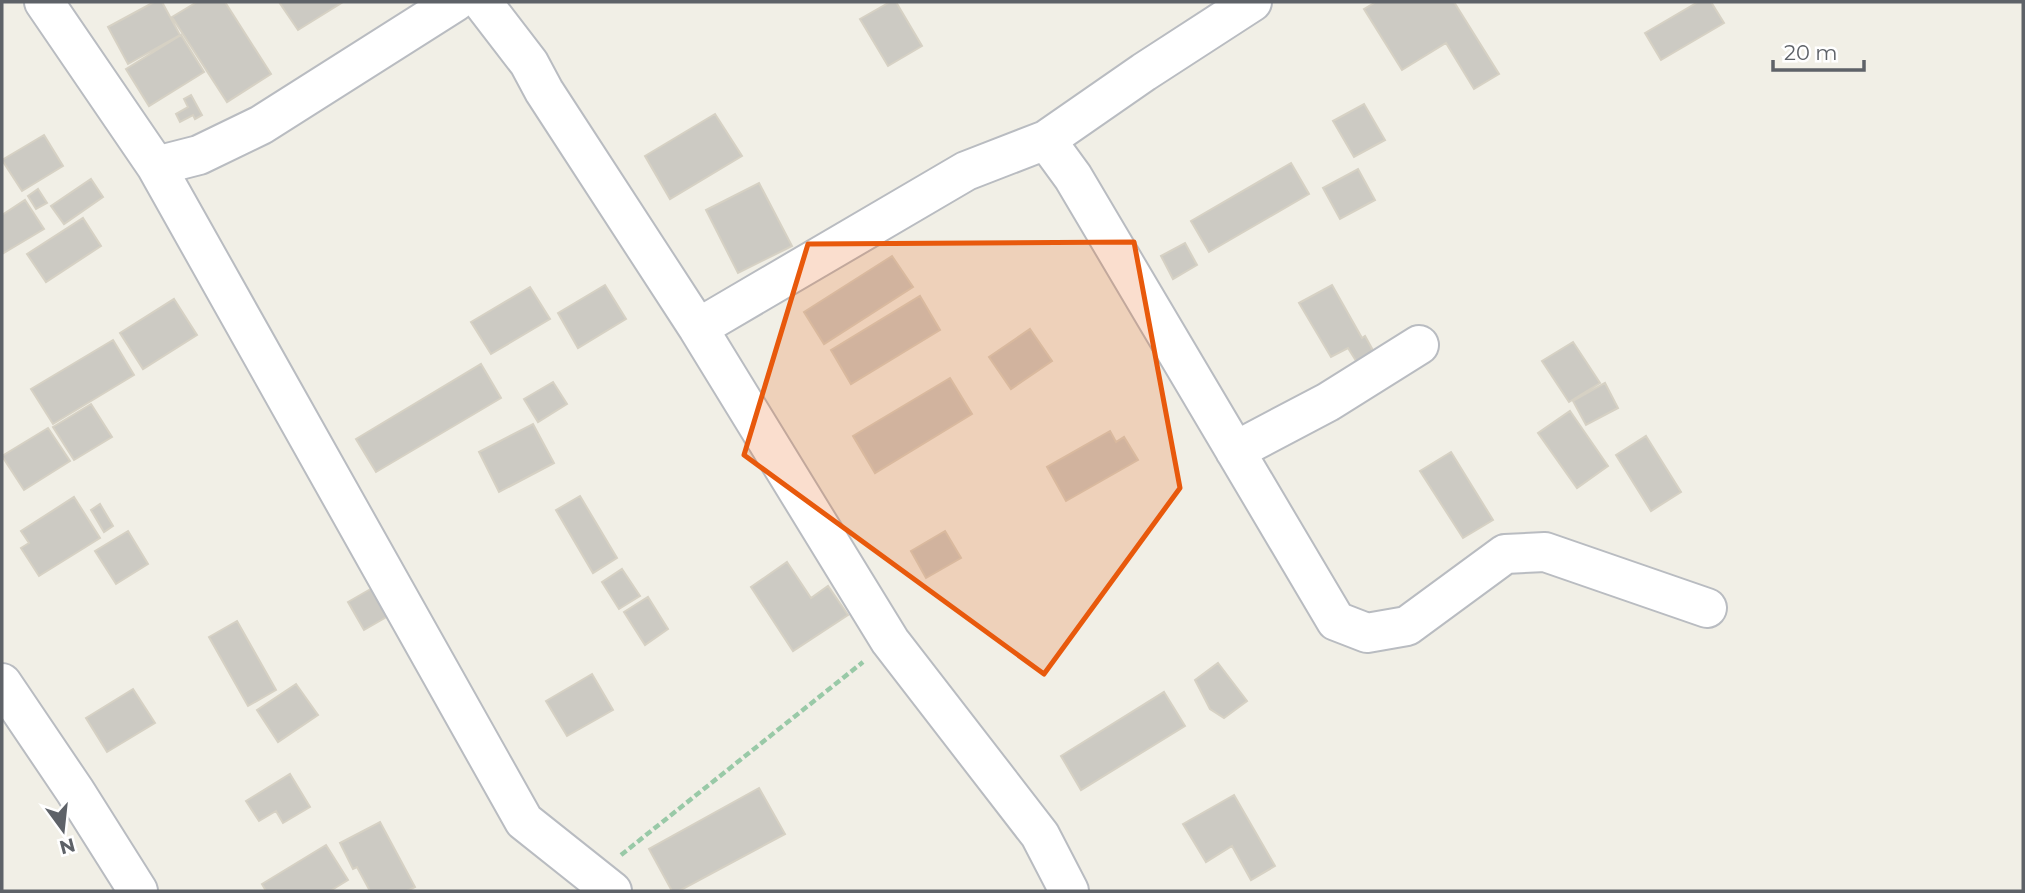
<svg xmlns="http://www.w3.org/2000/svg" width="2025" height="893" font-family="Montserrat,sans-serif">
	<style>
		.building { fill: #cccac3; stroke: #d6d1c4; stroke-width: 2 }
		.lines { fill: none; stroke-linecap: round; stroke-linejoin: round }
		.minor-casing { stroke: #b9bcc1; stroke-width: 42 }
		.path { stroke: #99c9a7; stroke-width: 4.5; stroke-dasharray: 7 3.5; stroke-linecap: butt }
		.minor { stroke: #fff; stroke-width: 38 }
		.marked { fill: #e8590c; fill-opacity: 0.2; stroke: #e8590c; stroke-width: 5; stroke-linejoin: round }
	</style>
	<rect width="100%" height="100%" fill="#f1efe6"/>
	<!-- building -->
	<path class="building" d="M154,2h8l18,33 -52,29 -20,-37z
		M197,2h28l46,72 -44,28 -55,-85z
		M279,2h64l-45,28z
		M890,2h6l26,44 -34,20 -28,-47z
		M1376,2h78l45,72 -25,15 -28,-46 -44,27 -38,-61z
		M1698,2h13l13,21 -63,37 -16,-27z
		M181,35l23,37 -55,34 -23,-37z
		M191,95l11,20 -7,4 -2,-4 -13,7 -4,-8 12,-7 -4,-8z
		M1364,104l21,36 -31,17 -21,-36z
		M715,114l27,42 -72,43 -25,-43z
		M44,135l19,31 -41,25 -20,-31z
		M1291,163l18,31 -100,58 -18,-31z
		M1358,169l17,31 -35,19 -17,-31z
		M91,179l12,18 -39,27 -13,-18z
		M759,183l33,63 -54,27 -32,-63z
		M38,189l9,14 -11,6 -8,-13z
		M25,200l19,29 -42,25v-39z
		M83,218l18,28 -55,36 -19,-28z
		M1185,243l12,22 -24,14 -12,-23z
		M892,256l21,31 -89,57 -20,-32z
		M605,285l21,34 -48,29 -20,-35z
		M1332,285l30,53 3,-2 10,18 -17,10 -10,-16 -17,9 -32,-54z
		M530,287l20,32 -59,35 -20,-32z
		M920,296l20,34 -89,54 -20,-34z
		M174,299l23,36 -54,34 -23,-36z
		M1030,329l22,32 -41,28 -22,-32z
		M113,340l21,35 -81,49 -22,-35z
		M1573,342l27,41 -31,19 -27,-41z
		M481,364l20,34 -125,74 -20,-33z
		M950,378l22,36 -97,59 -22,-37z
		M553,382l14,22 -29,18 -14,-23z
		M1605,383l13,25 -32,17 -13,-24z
		M91,404l21,33 -38,23 -21,-33z
		M1570,411l38,55 -31,22 -39,-55z
		M533,424l21,39 -55,29 -20,-40z
		M48,428l22,33 -46,29 -22,-34z
		M1110,431l6,11 8,-5 14,23 -72,41 -19,-34z
		M1646,436l35,56 -30,19 -35,-56z
		M1451,452l42,68 -30,18 -43,-67z
		M580,496l37,62 -24,15 -37,-63z
		M74,497l26,41 -61,38 -18,-28 8,-5 -8,-12z
		M100,504l13,22 -9,6 -13,-22z
		M128,531l20,33 -32,20 -21,-33z
		M945,531l16,27 -35,20 -15,-27z
		M787,562l24,36 17,-12 20,29 -55,36 -42,-64z
		M622,569l18,27 -21,13 -17,-27z
		M374,587l16,28 -26,15 -16,-28z
		M648,597l20,32 -23,16 -21,-33z
		M237,621l39,69 -28,16 -39,-69z
		M1218,663l29,38 -23,17 -14,-9 -15,-29z
		M592,674l21,36 -46,26 -21,-35z
		M296,684l22,31 -40,27 -21,-32z
		M133,689l22,34 -48,29 -21,-34z
		M1164,692l21,34 -104,64 -20,-34z
		M290,774l20,33 -27,16 -7,-12 -17,10 -13,-20z
		M759,788l26,46 -106,57h-7l-23,-42z
		M1234,795l41,71 -24,14 -19,-34 -26,16 -23,-38z
		M380,822l35,65 -8,4h-37l-13,-24 -4,2 -13,-26z
		M326,845l22,35 -18,11h-64l-4,-7z"/>
	<g class="lines">
		<defs>
			<path id="minor" d="M44,2l112,164 43,-11 62,-30 194,-123
				M482,2l47,61 15,28 154,237 192,313 150,194 29,56
				M1046,140l98,-68 108,-70
				M156,166l368,655 88,70
				M698,328l268,-157 80,-31 27,37 263,444 31,12 40,-7 98,-72 40,-2 162,56
				M1235,451l93,-49 91,-57
				M2,683l73,108 63,100"/>
		</defs>
		<!-- minor casing -->
		<use href="#minor" class="minor-casing"/>
		<!-- path -->
		<path class="path" d="M621,855l242,-193"/>
		<!-- minor -->
		<use href="#minor" class="minor"/>
	</g>
	<!-- marked area -->
	<path class="marked" d="M1134,242l46,246 -136,186 -300,-219 64,-211z"/>
	<!-- border -->
	<rect width="2025" height="893" fill="none" stroke="#5e6268" stroke-width="7"/>
	<!-- north arrow -->
	<g transform="translate(63 830) rotate(165)" stroke="#ffffff" stroke-width="5" paint-order="stroke">
	<path d="M0-5L12 26L0 18L-12 26Z" fill="#5e6268"/>
	<text y="-10" font-size="19" font-weight="bold" text-anchor="middle" fill="#5e6268">N</text>
	</g>
	<!-- scale -->
	<path d="M1773 60v10h91v-10" fill="none" stroke="#5e6268" stroke-width="3.5"/>
	<text x="1784" y="60" font-size="21" fill="#5e6268" stroke="#ffffff" stroke-width="5" paint-order="stroke">20 m</text>
</svg>
